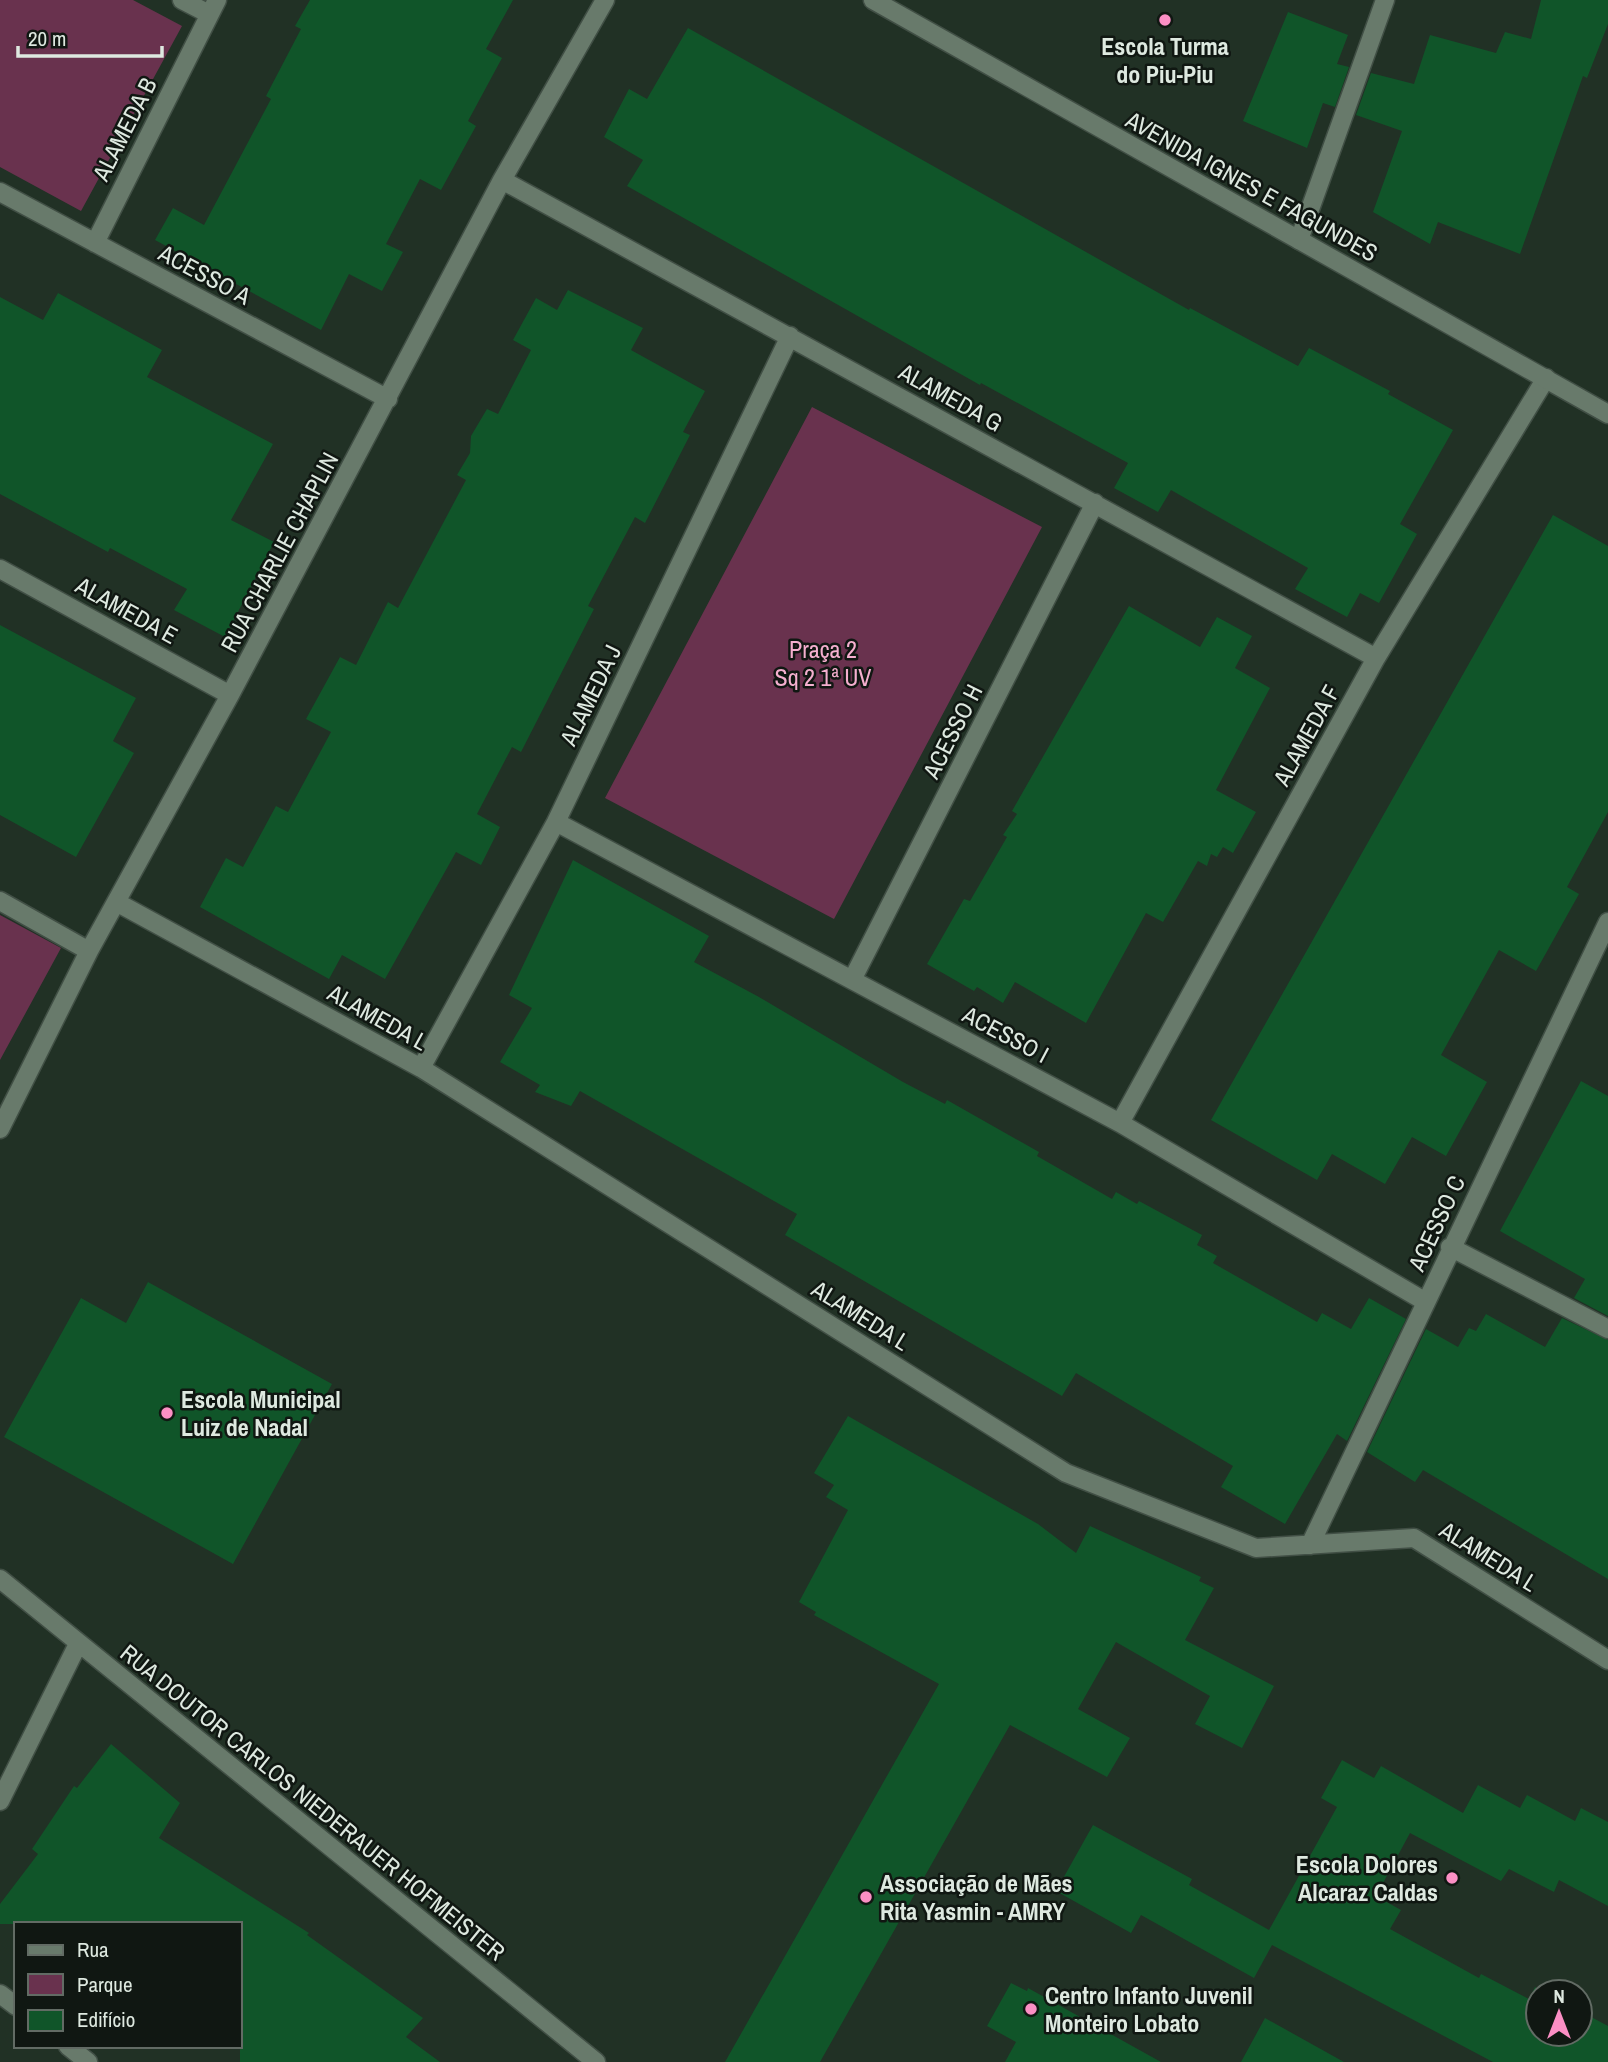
<svg xmlns="http://www.w3.org/2000/svg" width="1608" height="2062" font-family="'Archivo Narrow',sans-serif">
	<style>
		.green { fill: #69324e }
		.building { fill: #105529 }
		.lines { fill: none; stroke-linecap: round; stroke-linejoin: round }
		.minor-casing { stroke: #414f45; stroke-width: 21 }
		.tertiary-casing { stroke: #414f45; stroke-width: 21 }
		.minor { stroke: #687a6b; stroke-width: 18 }
		.tertiary { stroke: #687a6b; stroke-width: 18 }
		.poi-dot { fill: #fb8fc4; stroke: #101712; stroke-width: 2.5 }
		.labels { text-anchor: middle; dominant-baseline: central; stroke-width: 5; stroke-linejoin: round; paint-order: stroke }
		.poi-label { font-size: 24px; font-weight: bold; fill: #dee9e0; stroke: #101712; text-anchor: start }
		.street-label { font-size: 24px; fill: #dee9e0; stroke: #101712 }
		.park-label { font-size: 24px; fill: #f5afcf; stroke: #101712 }
	</style>
	<rect width="100%" height="100%" fill="#213125"/>
	<!-- green -->
	<path class="green" d="M0,0h133l49,26 -101,185 -81,-44z
		M812,407l230,120 -208,392 -229,-121z
		M0,915l61,33 -61,112z"/>
	<!-- building -->
	<path class="building" d="M310,0h203l-27,49 16,9 -34,63 8,5 -35,64 -21,-11 -34,65 17,8 -21,39 -33,-17 -28,56 -166,-90 18,-32 31,17 67,-126 -5,-3 35,-67 -6,-3z
		M1541,0h67v24l-21,54 -4,-2 -63,178 -82,-32 -8,22 -57,-32 29,-81 -46,-16 15,-42 43,11 16,-49 66,18 9,-21 26,7z
		M1288,12l60,23 -11,29 12,3 -14,40 -12,-4 -16,45 -64,-27z
		M688,28l501,282 1,-2 108,58 11,-18 81,43 -2,3 65,36 -53,94 17,10 -38,69 -19,-10 -13,24 -52,-28 13,-21 -137,-78 -13,22 -44,-24 14,-25 -147,-80 -1,2 -353,-199 16,-26 -39,-23 25,-48 18,10z
		M568,290l75,38 -12,22 74,41 -22,41 7,3 -45,88 -10,-6 -47,89 6,3 -73,143 -9,-5 -35,67 23,13 -19,38 -25,-13 -71,127 -43,-24 -13,24 -129,-72 26,-49 17,9 33,-61 12,6 43,-80 -25,-13 34,-62 16,8 32,-63 10,6 68,-128 -9,-5 13,-22 1,-17 16,-27 11,5 33,-64 -18,-10 23,-42 21,12z
		M58,293l104,57 -15,27 126,67 -42,76 43,22 -49,95 -51,-27 13,-21 -77,-41 -2,4 -108,-58v-197l43,23z
		M1553,515l55,31v266l-41,75 12,7 -43,77 -37,-21 -58,105 46,27 -41,74 -34,-19 -27,47 -53,-30 -15,26 -106,-60z
		M1129,606l71,41 17,-30 35,19 -17,32 35,20 -54,102 40,22 -23,41 -10,-6 -6,10 -6,-3 -4,12 -9,-5 -35,61 -17,-9 -60,110 -71,-41 -12,21 -26,-16 -3,4 -47,-27 37,-65 6,2 37,-64 -4,-2 14,-21 -5,-3z
		M0,625l136,73 -23,43 21,12 -58,104 -76,-42z
		M573,860l136,76 -15,26 65,35 144,85 42,22 2,-4 92,52 -2,4 75,43 4,-7 21,12 2,-3 63,34 -5,10 20,11 -4,7 104,59 5,-9 29,16 18,-31 37,21 -59,122 -10,-7 -52,90 -64,-37 12,-21 -157,-93 -14,23 -277,-161 12,-21 -217,-123 -9,15 -36,-14 5,-7 -40,-23 32,-54 -23,-13z
		M1581,1081l27,15v220l-34,-18 11,-19 -85,-48z
		M148,1282l184,102 -99,180 -229,-127 77,-139 45,25z
		M1486,1314l59,33 17,-29 46,22v239l-185,-109 -8,12 -48,-30 59,-123 32,18 11,-19 7,3z
		M848,1416l190,108 38,29 14,-27 111,51 -2,4 15,7 -29,52 89,46 -32,62 -47,-24 15,-28 -94,-54 -38,67 52,29 -23,39 -97,-52 -190,337h-95l214,-378 -125,-69 2,-3 -17,-10 49,-92 -22,-13 8,-12 -20,-12z
		M111,1744l69,59 -21,35 150,95 -2,2 116,83 -17,19 34,25h-200v-138h-240v-20l38,-50 -6,-5 42,-63 3,2z
		M1342,1760l32,18 7,-12 82,47 15,-28 42,23 7,-13 48,26 6,-13 27,14v84l-49,-26 -5,12 -45,-23 -8,12 -91,-48 -34,63 25,14 -11,19 89,49 2,-4 48,25 6,-12 9,5h-6v42h42v-23l28,15v36h-115l-221,-117 -18,33 -113,-63 -10,18 -75,-42 37,-66 99,54 -3,6 80,45 68,-123 -16,-9z
		M1011,1983l16,8 1,-3 133,74h-156l11,-20 -29,-16z
		M1265,2018l79,44h-103z"/>
	<g class="lines">
		<defs>
			<path id="minor" d="M182,0l27,14
				M502,180l874,478
				M0,192l388,207
				M1299,240l86,-240
				M95,243l122,-243
				M0,569l230,126
				M556,822l564,301 306,179
				M0,901l89,50
				M118,903l303,165 645,405 190,75 158,-10 194,122
				M852,980l243,-477
				M421,1068l135,-246 234,-486
				M1120,1123l256,-465 170,-280
				M0,1129l89,-178 141,-256 272,-515 103,-180
				M1450,1247l158,82
				M1310,1545l298,-623
				M0,1579l596,483
				M0,1801l78,-157
				M0,1994l16,12
				M68,2046l20,16"/>
			<path id="tertiary" d="M873,0l735,414"/>
		</defs>
		<!-- minor casing -->
		<use href="#minor" class="minor-casing"/>
		<!-- tertiary casing -->
		<use href="#tertiary" class="tertiary-casing"/>
		<!-- minor -->
		<use href="#minor" class="minor"/>
		<!-- tertiary -->
		<use href="#tertiary" class="tertiary"/>
	</g>
	<!-- markers -->
	<g class="poi-dot">
		<circle cx="1165" cy="20" r="7"/>
		<circle cx="167" cy="1413" r="7"/>
		<circle cx="1452" cy="1878" r="7"/>
		<circle cx="866" cy="1897" r="7"/>
		<circle cx="1031" cy="2009" r="7"/>
	</g>
	<g class="labels">
		<!-- poi labels -->
		<g class="poi-label">
			<text x="1165" y="46" text-anchor="middle">Escola Turma<tspan x="1165" dy="28">do Piu-Piu</tspan></text>
			<text x="181" y="1399">Escola Municipal<tspan x="181" dy="28">Luiz de Nadal</tspan></text>
			<text x="1438" y="1864" text-anchor="end">Escola Dolores<tspan x="1438" dy="28">Alcaraz Caldas</tspan></text>
			<text x="880" y="1883">Associação de Mães<tspan x="880" dy="28">Rita Yasmin - AMRY</tspan></text>
			<text x="1045" y="1995">Centro Infanto Juvenil<tspan x="1045" dy="28">Monteiro Lobato</tspan></text>
		</g>
		<!-- street labels -->
		<g class="street-label">
			<text transform="translate(124 129) rotate(-63)">ALAMEDA B</text>
			<text transform="translate(1252 186) rotate(29)">AVENIDA IGNES E FAGUNDES</text>
			<text transform="translate(205 274) rotate(28)">ACESSO A</text>
			<text transform="translate(951 397) rotate(29)">ALAMEDA G</text>
			<text transform="translate(279 552) rotate(-62)">RUA CHARLIE CHAPLIN</text>
			<text transform="translate(127 610) rotate(29)">ALAMEDA E</text>
			<text transform="translate(590 695) rotate(-64)">ALAMEDA J</text>
			<text transform="translate(952 731) rotate(-63)">ACESSO H</text>
			<text transform="translate(1306 735) rotate(-61)">ALAMEDA F</text>
			<text transform="translate(378 1017) rotate(29)">ALAMEDA L</text>
			<text transform="translate(1006 1034) rotate(28)">ACESSO I</text>
			<text transform="translate(1436 1223) rotate(-65)">ACESSO C</text>
			<text transform="translate(861 1315) rotate(32)">ALAMEDA L</text>
			<text transform="translate(1489 1556) rotate(32)">ALAMEDA L</text>
			<text transform="translate(313 1802) rotate(39)">RUA DOUTOR CARLOS NIEDERAUER HOFMEISTER</text>
		</g>
		<!-- park labels -->
		<g class="park-label">
			<text x="823" y="649">Praça 2<tspan x="823" dy="28">Sq 2 1ª UV</tspan></text>
		</g>
	</g>
	<!-- legend -->
	<rect x="14" y="1922" width="228" height="126" fill="#101712" stroke="#626b64" stroke-width="2"/>
	<rect x="28" y="1945" width="35" height="10" fill="#687a6b" stroke="#626b64" stroke-width="2"/>
	<text x="77" y="1957" font-size="21" fill="#dee9e0">Rua</text>
	<rect x="28" y="1974" width="35" height="21" fill="#69324e" stroke="#626b64" stroke-width="2"/>
	<text x="77" y="1992" font-size="21" fill="#dee9e0">Parque</text>
	<rect x="28" y="2010" width="35" height="21" fill="#105529" stroke="#626b64" stroke-width="2"/>
	<text x="77" y="2027" font-size="21" fill="#dee9e0">Edifício</text>
	<!-- north arrow -->
	<g transform="translate(1559 2013)"><circle r="33" fill="#101712" stroke="#626b64" stroke-width="2"/>
	<path d="M0-5L12 26L0 18L-12 26Z" fill="#fb8fc4"/>
	<text y="-10" font-size="19" font-weight="bold" text-anchor="middle" fill="#dee9e0">N</text>
	</g>
	<!-- scale -->
	<path d="M18 46v10h144v-10" fill="none" stroke="#dee9e0" stroke-width="3.5"/>
	<text x="28" y="46" font-size="21" fill="#dee9e0" stroke="#101712" stroke-width="5" paint-order="stroke">20 m</text>
</svg>
